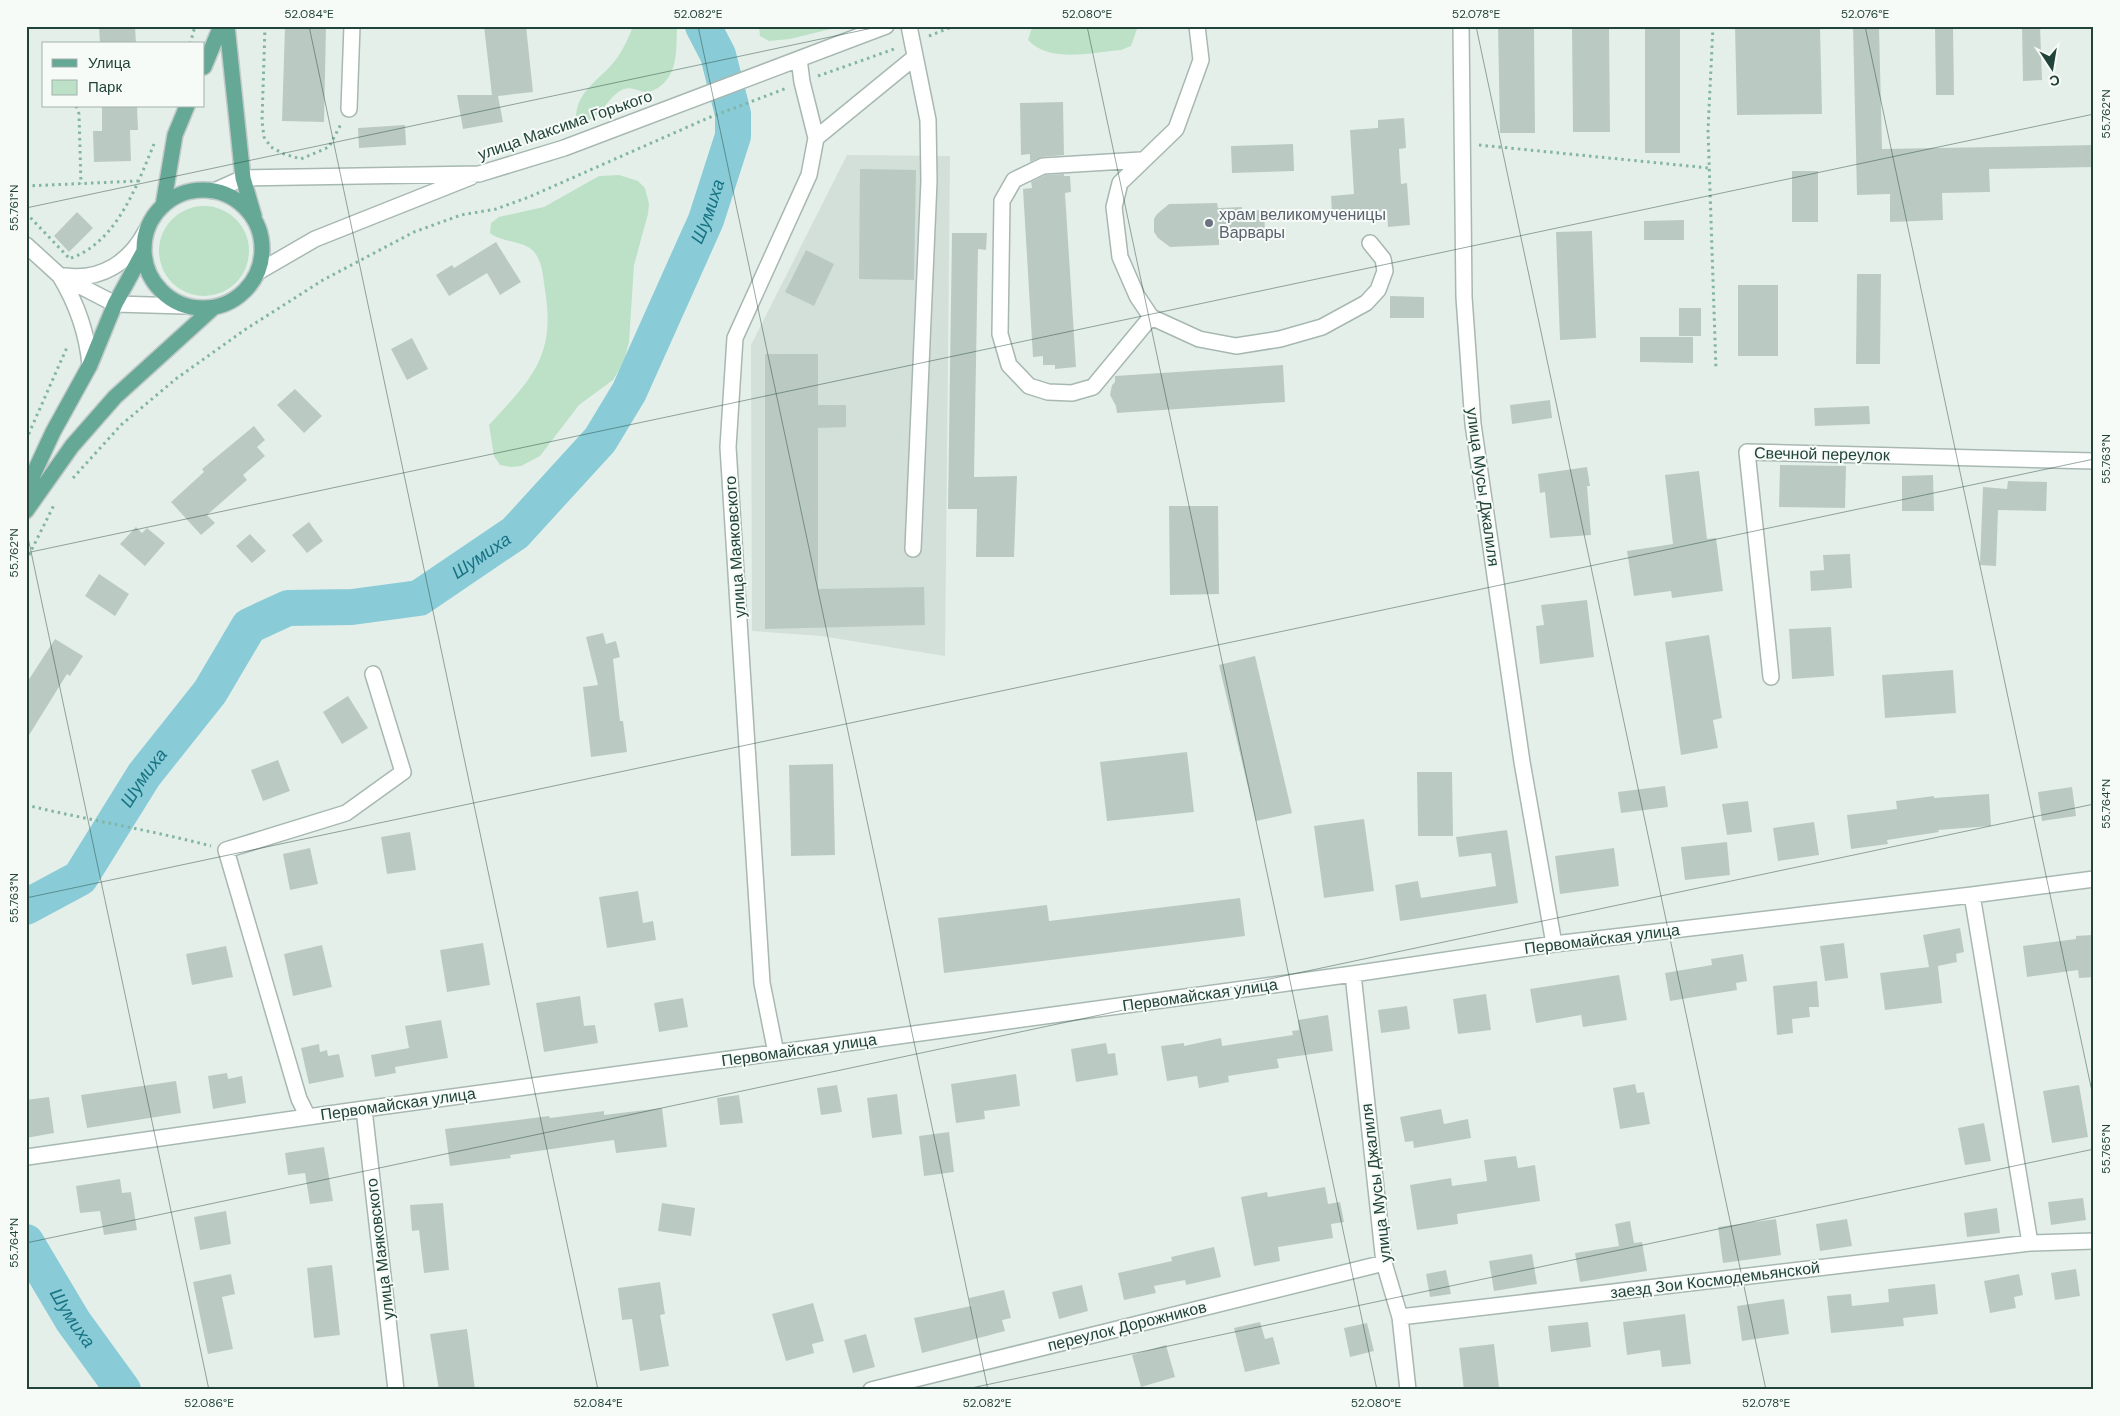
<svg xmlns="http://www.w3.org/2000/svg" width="2120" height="1416" font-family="'DM Sans',sans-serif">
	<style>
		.built { fill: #d3dfd9 }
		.green { fill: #bce1c6 }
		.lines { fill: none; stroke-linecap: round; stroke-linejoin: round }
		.river { stroke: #89ccd7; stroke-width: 36 }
		.building { fill: #bacac3 }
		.minor-casing { stroke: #a7b8b2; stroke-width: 18 }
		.major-casing { stroke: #c1cac8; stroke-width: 18 }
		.path { stroke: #83b5a5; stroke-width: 3; stroke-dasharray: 2.5 4; stroke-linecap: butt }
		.minor { stroke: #fff; stroke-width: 15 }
		.major { stroke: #66a896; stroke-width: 15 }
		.ticks { fill: none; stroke: #22433a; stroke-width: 1; stroke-opacity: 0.45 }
		.worship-dot { fill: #6b7280; stroke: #f6fbf8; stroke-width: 2 }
		.labels { text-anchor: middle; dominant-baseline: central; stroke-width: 4; stroke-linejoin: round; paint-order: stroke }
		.street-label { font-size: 16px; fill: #22433a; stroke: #f6fbf8 }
		.worship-label { font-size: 16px; fill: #5b616d; stroke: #f6fbf8; text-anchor: start }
		.water-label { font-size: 18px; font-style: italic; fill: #177384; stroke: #f6fbf8 }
		.neatline { fill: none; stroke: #22433a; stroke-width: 2 }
		.ticks-label { font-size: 12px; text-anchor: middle; fill: #22433a }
	</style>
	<rect width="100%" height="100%" fill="#e5efea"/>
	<!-- built -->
	<path class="built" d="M847,155l103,1 -5,500 -124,-20 -69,-5 -1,-286z"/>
	<!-- green -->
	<path class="green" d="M633,26h44c-1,23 2,50 -21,63 -3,1 -7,4 -11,3 -9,-2 -17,-7 -25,-1 -18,12 -14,25 -38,31l-6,-5c1,-28 26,-38 41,-59 7,-10 12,-21 16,-32z
		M759,26h84l-53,13 -21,2 -9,-5z
		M1038,26h100l-7,20 -10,4c-29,2 -70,14 -93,-10l3,-10z
		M619,175l19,6 7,7 4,16 -1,10 -14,51 -5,77 -5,19 -11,19 -34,25 -39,51 -19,10 -10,1 -11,-2 -6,-9 -5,-31c42,-46 67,-68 56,-135 -2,-12 -2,-26 -10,-37 -10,-13 -33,-10 -45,-20l1,-10 8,-6 45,-10 55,-31z
		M159 251a45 45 0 1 1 90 0a45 45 0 1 1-90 0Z"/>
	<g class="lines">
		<!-- river -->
		<g class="river">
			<path id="s1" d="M26,907l54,-29 64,-103 66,-83 39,-66 39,-18 64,-1 67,-9 96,-65 85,-93 29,-48 77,-172 27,-84v-22l-15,-59 -15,-29"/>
			<path id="s2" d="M26,1242l47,79 50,69"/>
		</g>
	</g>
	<!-- building -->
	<path class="building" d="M99,26h36l1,18h-36z
		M285,26h41l-2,96 -42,-1z
		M484,26h42l7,66 -35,4 5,26 -40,7 -6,-34h35z
		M1498,26h36l1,107h-35z
		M1572,26h37l1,106h-37z
		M1645,26h35v127h-35z
		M1735,26h85l2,88 -85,1z
		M1853,26h26l3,123 212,-4v22l-105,2 1,23 -48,1 1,27 -53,2v-28l-33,1z
		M1935,26h18l1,69h-18z
		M2022,26h18l2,54 -19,1z
		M1063,102l1,53 -22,2 -12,5v-8l-9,1 -1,-52z
		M102,106h35l1,24h-8l1,31 -37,1 -1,-31h9z
		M1404,118l2,30 -7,1 2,35 6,-1 3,42 -22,2 -1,-16 -55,3 -1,-18 23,-2 -4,-64 28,-2v-8z
		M405,125l1,20 -47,3 -1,-20z
		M1293,144l1,27 -62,2 -1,-27z
		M860,169l56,1 -2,110 -55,-1z
		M1792,171h26v51h-26z
		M1064,174v2h6l1,16 -6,1 11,174 -21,2v-4h-12v-9l-10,1 -10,-168 9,-1 -1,-6 14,-7z
		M1217,203l1,5 24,-1v4l22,-1 1,21 -22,1v5l-24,1v7l-49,2 -12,-9 -4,-6v-13l3,-5 12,-10z
		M77,212l16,16 -24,24 -15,-16z
		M1684,220v20h-40v-19z
		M1592,231l4,107 -36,2 -4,-108z
		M952,233h35l-1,17 -8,-1 -4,228 43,-1 -3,81h-38l1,-48h-29z
		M496,242l25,40 -21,13 -13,-22 -38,23 -13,-21 16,-10 2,3z
		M806,250l28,14 -20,42 -29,-14z
		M1857,274h24l-1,90h-24z
		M1738,285h40v71h-40z
		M1390,296l34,1v21h-34z
		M1679,308h22v28h-22z
		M1640,337h53v26l-53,-1z
		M412,338l16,31 -21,11 -16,-31z
		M765,354h53v51h28v22l-28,1v161l106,-2 1,38 -160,4z
		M1283,365l2,37 -168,11 -1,-7 -6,-11 2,-10 3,-3v-6z
		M295,389l27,27 -18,17 -27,-28z
		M1550,400l2,18 -40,6 -2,-19z
		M1869,406l1,18 -55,2 -1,-18z
		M254,426l11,14 -8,7 8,9 -22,19 4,5 -40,35 8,8 -14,12 -30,-33 33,-30 -2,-3z
		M1780,465l66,1 -1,42 -66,-1z
		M1587,467l3,19h-3l4,49 -41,3 -5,-46 -5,1 -2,-19z
		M1699,471l8,68 9,-1 7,53 -51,7 -1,-7 -37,5 -7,-45 46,-7 -8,-69z
		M1933,475l1,36h-32v-35z
		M2008,481l39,1 -1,29 -48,-1 -2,56 -16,-1 3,-78 24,2z
		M1169,506h49l1,88 -49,1z
		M309,522l14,19 -16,12 -15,-18z
		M136,527l6,6 5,-5 18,15 -20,23 -25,-22z
		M250,534l16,17 -14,12 -16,-17z
		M1850,554l2,34 -41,3 -1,-20 14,-1 -1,-15z
		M99,574l30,20 -14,22 -30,-20z
		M1587,600l7,57 -54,7 -4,-38 8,-1 -3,-20z
		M1831,627l3,49 -42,3 -3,-50z
		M603,633l3,11 10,-3 4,16 -7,2 7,62h3l4,31 -36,5 -8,-70 15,-2 -12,-48z
		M1709,635l13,83 -9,2 5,28 -37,7 -16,-113z
		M55,639l28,17 -13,20 -3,-2 -41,66v-56z
		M1255,656l37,157 -36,8 -37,-156z
		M1953,670l3,43 -71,5 -3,-43z
		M348,696l20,32 -26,16 -19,-32z
		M1187,752l7,60 -87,9 -7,-59z
		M278,760l12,31 -27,10 -12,-31z
		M833,764l2,91 -44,1 -2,-91z
		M1417,772h35l1,64h-35z
		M1665,786l3,21 -47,6 -3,-21z
		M2072,787l4,29 -34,5 -4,-29z
		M1989,794l2,32 -53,4 1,2 -52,8 1,4 -37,5 -4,-34 50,-6 -1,-8 38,-5v2z
		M1748,801l4,31 -25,3 -5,-31z
		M1364,819l10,72 -50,7 -10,-72z
		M1814,822l5,33 -41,6 -5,-33z
		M1507,830l11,73 -118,18 -5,-36 23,-4 3,17 75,-12 -5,-33 -32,4 -3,-20z
		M410,832l6,38 -29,4 -6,-37z
		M1727,842l3,33 -45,5 -4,-33z
		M310,848l8,36 -28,6 -7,-36z
		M1614,848l5,38 -59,8 -5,-38z
		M638,891l5,32 10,-2 3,19 -49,8 -8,-51z
		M1240,898l5,38 -301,37 -6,-55 109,-13 2,16z
		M1960,928l4,24 -8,2 1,8 -19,4 4,37 -57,7 -5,-37 49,-6 -6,-32z
		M2092,935l2,7v35l-15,1 -1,-8 -51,7 -4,-31 53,-7v-3z
		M483,943l7,42 -43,7 -7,-42z
		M1844,943l4,35 -23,3 -5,-35z
		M322,945l10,42 -39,9 -9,-42z
		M226,946l7,31 -41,8 -6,-31z
		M1743,954l4,27 -11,2 1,7 -67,11 -5,-28 47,-8 -1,-6z
		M1619,975l8,45 -44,7 -2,-12 -45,8 -6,-34z
		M1817,981l2,26h-10l1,10 -18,2 1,14 -16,2 -4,-49z
		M1486,994l5,36 -33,4 -5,-35z
		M580,996l4,30 11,-1 3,18 -54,9 -8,-49z
		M683,998l5,29 -29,5 -5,-29z
		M1407,1006l3,23 -29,4 -3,-23z
		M1328,1015l5,36 -56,8 2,9 -51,8 1,6 -30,6 -2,-12 -30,5 -6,-35 23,-3v3l37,-8 1,8 71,-11 -1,-4 7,-1 -1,-10z
		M441,1020l7,38 -53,9 1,6 -21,4 -4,-22 38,-7 -4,-22z
		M1106,1043l2,11 7,-1 3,22 -42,7 -5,-33z
		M319,1044l1,8 7,-2 1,6 11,-2 5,23 -35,7 -8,-36z
		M227,1073l1,6 14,-3 4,27 -33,6 -5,-33z
		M1016,1074l4,32 -36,5 1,8 -29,4 -5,-39z
		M176,1081l5,32 -94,15 -6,-33z
		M1635,1084l2,9 7,-1 6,32 -30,5 -7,-41z
		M837,1085l5,27 -21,3 -4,-27z
		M2079,1085l9,52 -36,6 -9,-52z
		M897,1094l5,40 -30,4 -5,-40z
		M739,1095l4,28 -23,2 -3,-27z
		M49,1097l5,36 -28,5v-38z
		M662,1108l5,39 -51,6 -2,-13 -104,15 1,3 -61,8 -5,-37 104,-13 1,2 54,-7v4z
		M1441,1109l3,15 24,-5 3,19 -57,10 -1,-7 -8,1 -5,-25z
		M1984,1123l7,38 -26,4 -7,-37z
		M949,1132l5,40 -30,4 -5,-40z
		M324,1147l9,54 -23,3 -5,-31 -17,2 -3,-22z
		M1516,1156l2,12 17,-3 5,36 -83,13 1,10 -41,6 -7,-45 41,-7 1,8 35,-5 -3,-21z
		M120,1179l2,14 9,-1 6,38 -33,5 -4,-24 -20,2 -4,-27z
		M1325,1187l3,17 12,-2 4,20 -13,2 2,14 -55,9 2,14 -26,5 -13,-69 26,-5 1,5z
		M2083,1198l3,22 -35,5 -3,-23z
		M443,1203l6,67 -25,3 -5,-43 -7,1 -2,-26z
		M662,1203l33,5 -4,28 -33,-5z
		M1997,1208l3,25 -33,4 -3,-24z
		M226,1211l5,33 -31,6 -6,-33z
		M1776,1219l5,36 -58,8 -5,-36z
		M1847,1219l5,27 -32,5 -4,-27z
		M1630,1221l4,22 8,-1 5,29 -67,11 -5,-29 44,-7 -4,-22z
		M1214,1247l7,30 -35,8 -1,-5 -31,6 2,7 -32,7 -6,-27 54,-12 -1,-4z
		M1532,1254l5,30 -43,7 -5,-30z
		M332,1265l8,70 -26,3 -7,-70z
		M2076,1269l4,27 -25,4 -4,-27z
		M1446,1270l5,24 -21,3 -4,-23z
		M231,1274l4,20 -13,3 11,52 -25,5 -15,-72z
		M2019,1274l4,21 -9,2 2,11 -26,5 -6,-32z
		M660,1282l5,32 -5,1 9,51 -29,5 -8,-52 -10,1 -4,-32z
		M1935,1284l3,30 -35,4 1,8 -73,7 -4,-37 24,-2 1,12 37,-4 -1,-13z
		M1082,1285l6,26 -29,8 -7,-27z
		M1004,1290l7,28 -9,2 3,11 -83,22 -8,-35 57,-12 -2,-8z
		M1784,1299l5,35 -47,7 -5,-35z
		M813,1303l11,38 -12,3 2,9 -28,8 -14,-47z
		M1685,1314l6,50 -29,3 -2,-17 -33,5 -4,-33z
		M1260,1322l5,17 8,-2 7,27 -35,8 -11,-44z
		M1588,1322l3,25 -40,5 -3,-26z
		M1367,1323l7,28 -24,6 -6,-29z
		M467,1329l8,61h-36l-9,-56z
		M866,1334l9,33 -22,6 -9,-33z
		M1494,1344l5,43 -35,3 -5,-42z
		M1166,1345l9,32 -34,10 -9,-32z"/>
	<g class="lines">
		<defs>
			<path id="minor" d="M909,26l19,94 1,61 -16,368
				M1197,26l4,34 -25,69 -56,54 -6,24 6,50 17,39 14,21 48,22 37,7 44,-7 42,-12 44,-24 12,-13 7,-19 -2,-12 -13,-16
				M1461,26l3,271 9,127 49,338 32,182
				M349,109l3,-83
				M816,138l99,-81
				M1141,160l-98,6 -29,14 -12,21 -2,133 9,31 20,21 19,6 24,1 21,-6 58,-70
				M214,191l29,-13 236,-4 85,-26 322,-122
				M26,245l33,30 56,29 70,2
				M258,272l57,-33 156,-62
				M60,276c17,28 27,56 30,89
				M65,276c36,5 65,-14 81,-45
				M1771,677l-24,-225 347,9
				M1972,895l58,348
				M1353,974l31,289 16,54 8,73
				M776,1053l-14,-70 -34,-536 7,-109 74,-163 7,-37 -14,-56 -3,-23
				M364,1109l32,281
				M308,1117l-9,-18 -73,-249 120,-37 57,-41 -30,-98
				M27,1157l337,-48 989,-135 201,-30 418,-49 122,-16
				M1400,1317l630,-74 64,-2
				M871,1390l513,-127"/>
			<path id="major" d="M227,26l16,152 11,38
				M204,67l17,-41
				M144 249a59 59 0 1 1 118 0a59 59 0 1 1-118 0Z
				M163,206l12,-71 12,-29
				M26,490l27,-58 37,-67 25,-61 29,-53
				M26,511l46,-65 43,-49 98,-89"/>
		</defs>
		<!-- minor casing -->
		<use href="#minor" class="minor-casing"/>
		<!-- major casing -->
		<use href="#major" class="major-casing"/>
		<!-- path -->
		<path class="path" d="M265,26l-3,95 2,16 7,10 13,7 17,5 28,-12 12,-23
			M1713,26l-5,104 8,240
			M929,36l25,-10
			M190,44l5,-18
			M818,76l79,-28
			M76,106l3,8 2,70
			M1479,145l230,23
			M26,186l112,-5
			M26,213l43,45
			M71,258c46,-16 66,-73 83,-114
			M26,440l42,-95
			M73,478l48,-53 56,-47 69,-49 77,-49 91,-48 47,-17 35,-6 33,-12 179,-79 79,-30
			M26,561l28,-56
			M26,805c62,15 124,25 185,41"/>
		<!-- minor -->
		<use href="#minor" class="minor"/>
		<!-- major -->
		<use href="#major" class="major"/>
	</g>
	<!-- ticks -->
	<path class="ticks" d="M309,26l289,1364M698,26l290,1364M1087,26l290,1364M1476,26l290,1364M1865,26l229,1075M26,208l856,-182M26,528l183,862M26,553l2068,-439M26,898l2068,-439M26,1243l2068,-439M962,1390l1132,-241"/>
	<!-- markers -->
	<circle class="worship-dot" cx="1209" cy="223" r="5"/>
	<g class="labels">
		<!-- street labels -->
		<g class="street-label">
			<text transform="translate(565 125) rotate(-19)">улица Максима Горького</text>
			<text transform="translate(1822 454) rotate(1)">Свечной переулок</text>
			<text transform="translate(1483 487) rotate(82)">улица Мусы Джалиля</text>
			<text transform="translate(735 547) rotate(-94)">улица Маяковского</text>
			<text transform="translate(1602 939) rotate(-7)">Первомайская улица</text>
			<text transform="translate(1200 995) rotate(-8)">Первомайская улица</text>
			<text transform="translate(799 1050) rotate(-8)">Первомайская улица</text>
			<text transform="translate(398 1104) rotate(-8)">Первомайская улица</text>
			<text transform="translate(1376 1183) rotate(-97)">улица Мусы Джалиля</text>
			<text transform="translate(380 1249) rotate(-97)">улица Маяковского</text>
			<text transform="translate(1715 1280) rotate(-7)">заезд Зои Космодемьянской</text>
			<text transform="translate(1127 1326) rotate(-14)">переулок Дорожников</text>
		</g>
		<!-- worship labels -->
		<g class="worship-label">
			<text x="1219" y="214">храм великомученицы<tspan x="1219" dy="18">Варвары</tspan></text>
		</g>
		<!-- water labels -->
		<g class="water-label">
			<text stroke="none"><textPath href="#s1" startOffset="1035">Шумиха</textPath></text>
			<text stroke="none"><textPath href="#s1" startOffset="615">Шумиха</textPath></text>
			<text stroke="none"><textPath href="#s1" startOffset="180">Шумиха</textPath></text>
			<text stroke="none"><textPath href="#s2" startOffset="89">Шумиха</textPath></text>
		</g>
	</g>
	<!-- border -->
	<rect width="2120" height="1416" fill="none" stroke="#f6fbf8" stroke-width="55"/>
	<!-- legend -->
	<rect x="42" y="42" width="162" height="65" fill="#f6fbf8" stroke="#a1b1ac"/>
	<rect x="52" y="59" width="25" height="8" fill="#66a896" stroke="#a1b1ac"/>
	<text x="88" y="68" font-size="15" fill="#22433a">Улица</text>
	<rect x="52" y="80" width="25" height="15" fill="#bce1c6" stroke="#a1b1ac"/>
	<text x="88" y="92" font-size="15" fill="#22433a">Парк</text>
	<!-- north arrow -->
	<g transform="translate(2052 68) rotate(168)" stroke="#f6fbf8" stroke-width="4" paint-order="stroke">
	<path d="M0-4L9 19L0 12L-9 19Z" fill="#22433a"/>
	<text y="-8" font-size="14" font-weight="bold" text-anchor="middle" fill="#22433a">С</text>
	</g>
	<rect x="28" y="28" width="2064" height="1360" class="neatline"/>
	<g class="ticks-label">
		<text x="309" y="18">52.084°E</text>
		<text x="698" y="18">52.082°E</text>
		<text x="1087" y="18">52.080°E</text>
		<text x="1476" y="18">52.078°E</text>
		<text x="1865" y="18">52.076°E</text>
		<text transform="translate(2106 114) rotate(-90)" y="4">55.762°N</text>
		<text transform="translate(14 208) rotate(-90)" y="4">55.761°N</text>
		<text transform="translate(2106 459) rotate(-90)" y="4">55.763°N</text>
		<text transform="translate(14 553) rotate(-90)" y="4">55.762°N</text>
		<text transform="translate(2106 804) rotate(-90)" y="4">55.764°N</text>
		<text transform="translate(14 898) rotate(-90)" y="4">55.763°N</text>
		<text transform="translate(2106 1149) rotate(-90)" y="4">55.765°N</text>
		<text transform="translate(14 1243) rotate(-90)" y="4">55.764°N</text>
		<text x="209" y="1407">52.086°E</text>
		<text x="598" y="1407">52.084°E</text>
		<text x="987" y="1407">52.082°E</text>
		<text x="1376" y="1407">52.080°E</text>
		<text x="1766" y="1407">52.078°E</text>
	</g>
</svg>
